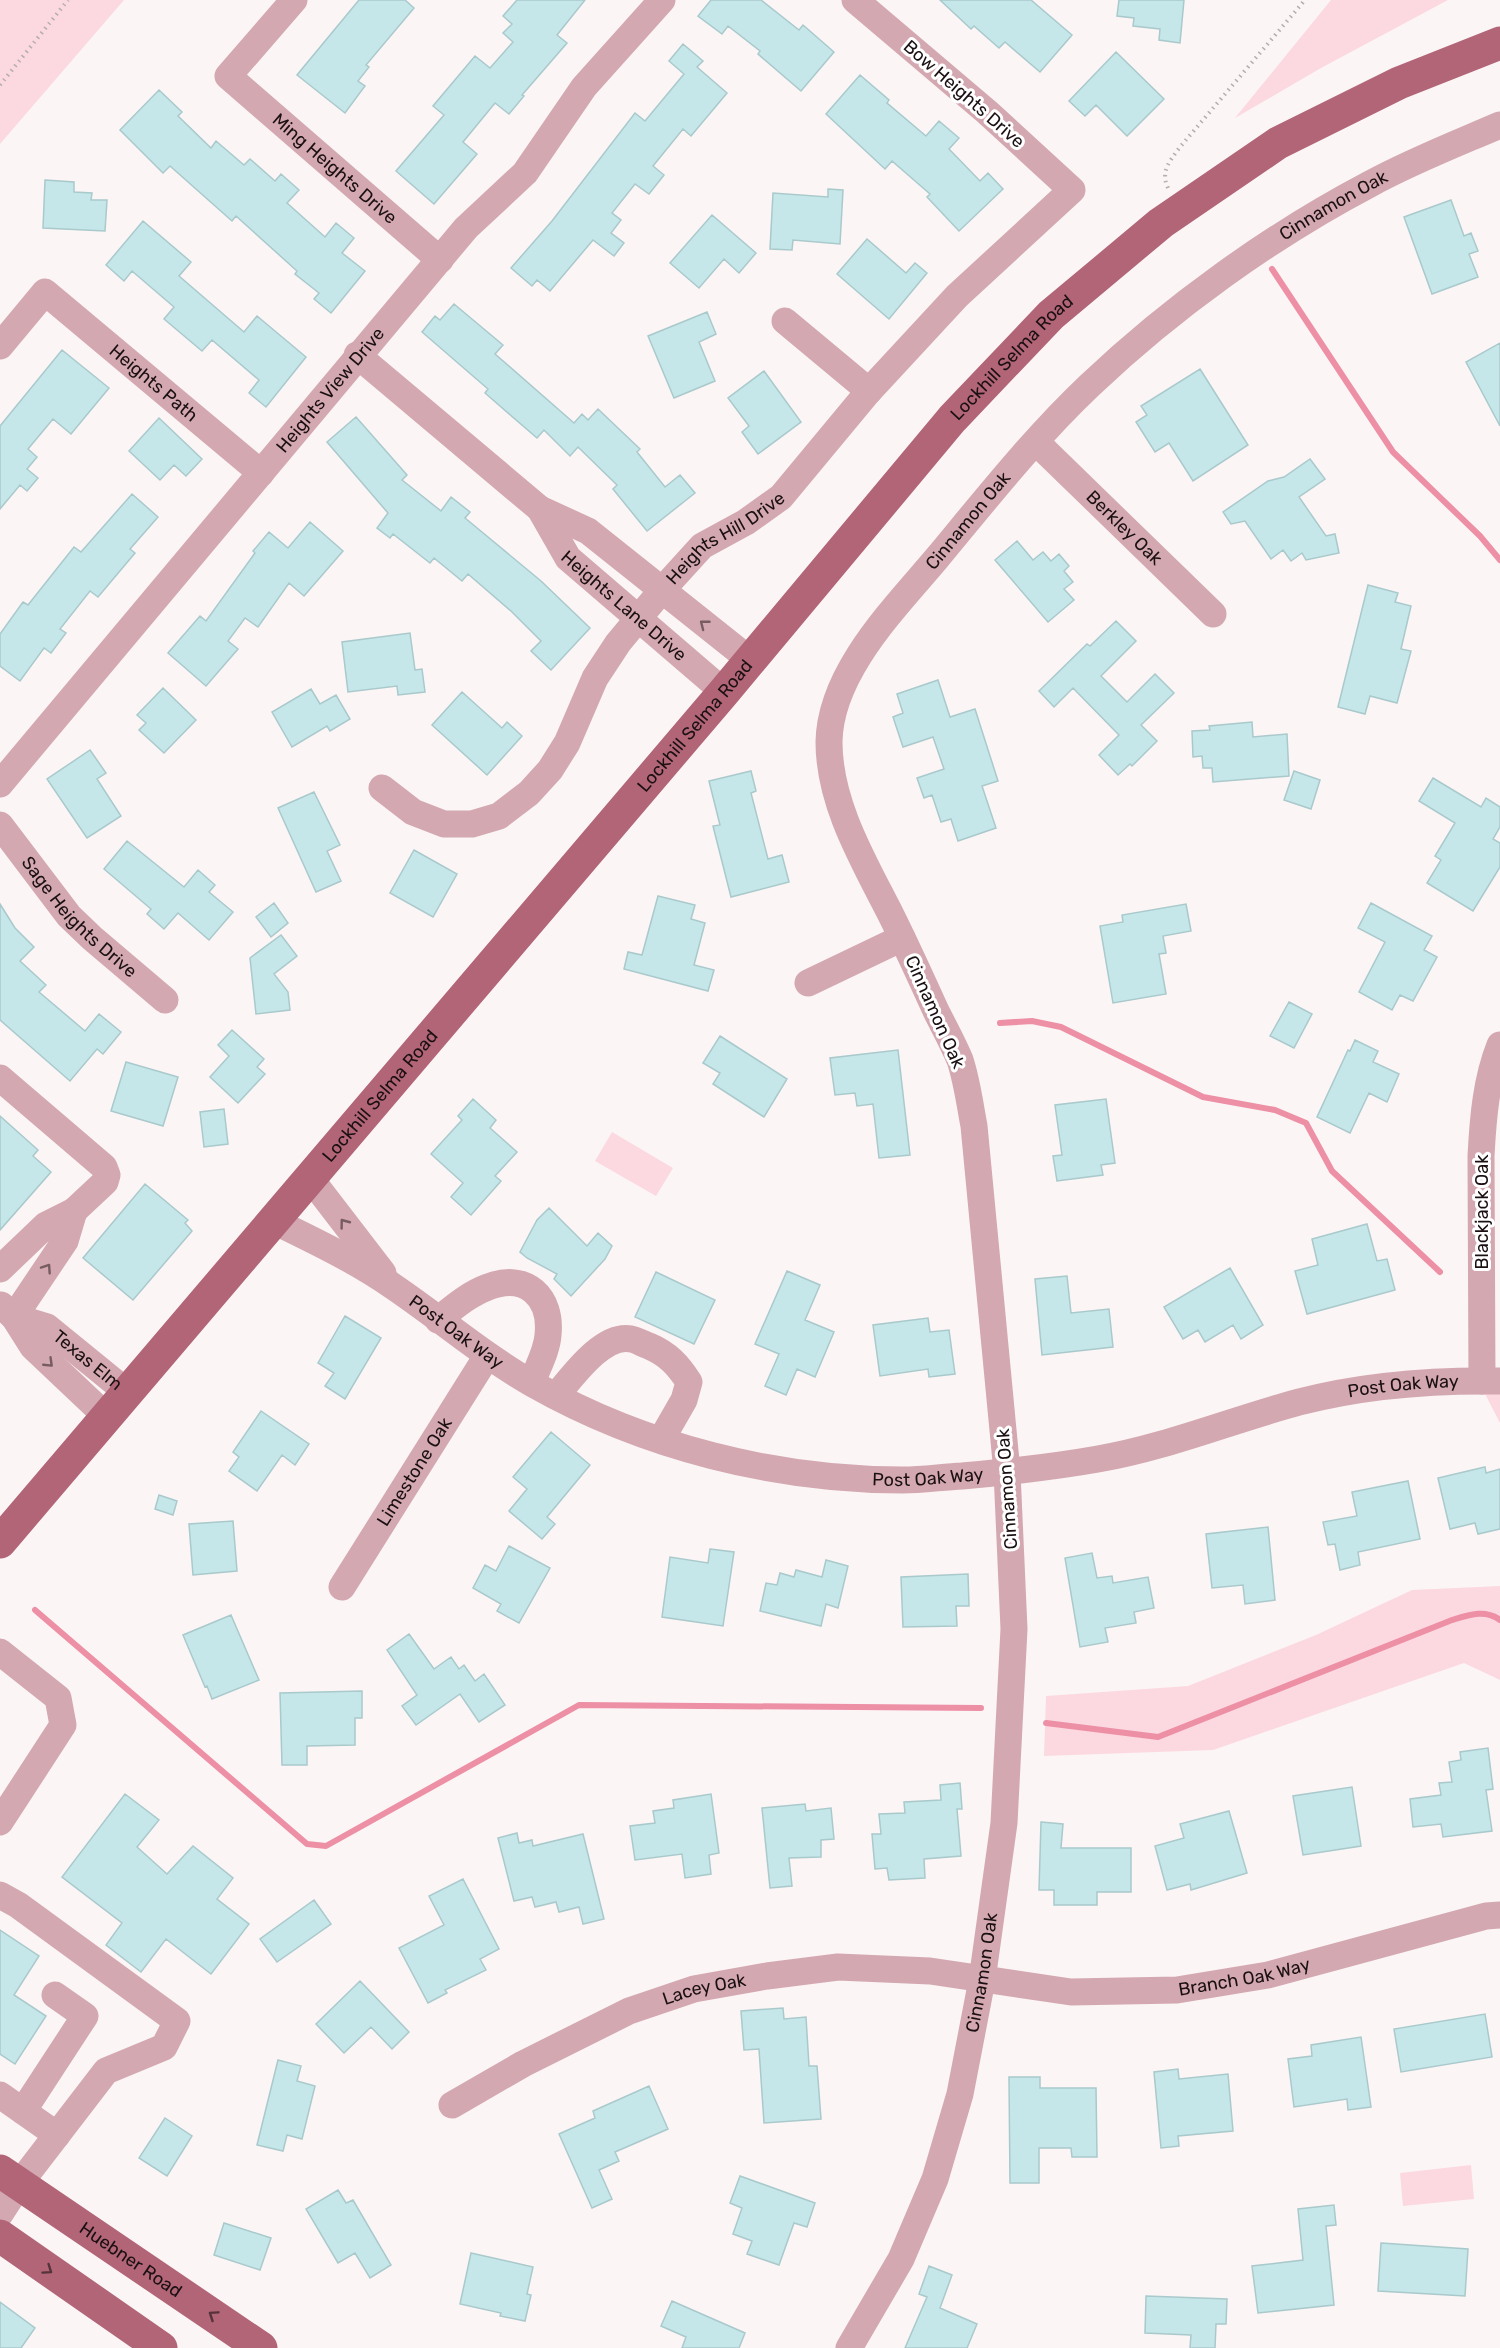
<svg xmlns="http://www.w3.org/2000/svg" width="1500" height="2348" font-family="Rubik,sans-serif">
	<style>
		.green { fill: #fcd9e0 }
		.lines { fill: none; stroke-linecap: round; stroke-linejoin: round }
		.stream { stroke: #ed8fa5; stroke-width: 6 }
		.building { fill: #c6e7ea; stroke: #a9c9cb; stroke-width: 1.5 }
		.path { stroke: #b5aeaf; stroke-width: 4; stroke-dasharray: 1.5 4.5; stroke-linecap: butt }
		.minor { stroke: #d4a8b1; stroke-width: 27 }
		.major { stroke: #b16577; stroke-width: 33 }
		.oneway { stroke: #775c62 }
		.oneway2 { stroke: #56323a }
		.labels { text-anchor: middle; dominant-baseline: central; stroke-width: 6; stroke-linejoin: round; paint-order: stroke }
		.street-label { font-size: 18px; fill: #1a1012; stroke: #fff }
	</style>
	<rect width="100%" height="100%" fill="#fbf5f6"/>
	<!-- green -->
	<path class="green" d="M0,0h124l-124,144z
		M1331,0h117l-127,68 -86,50z
		M612,1132l61,36 -17,28 -61,-35z
		M1483,1390l17,1v32z
		M1500,1586v94l-36,-17 -251,87 -169,6 2,-60 142,-10 128,-51 96,-45z
		M1471,2165l3,34 -71,7 -3,-33z"/>
	<g class="lines">
		<!-- stream -->
		<path class="stream" d="M1272,269l121,183 87,84 20,24
			M1000,1023l32,-2 29,6 142,70 72,13 31,13 26,48 108,101
			M35,1610l272,234 19,2 253,-141 402,3
			M1046,1723l112,14 294,-117c17,-5 33,-11 48,0"/>
	</g>
	<!-- building -->
	<path class="building" d="M359,0h46l9,8 -48,57 3,2 -11,14 7,5 -20,27 -48,-38z
		M517,0h68l-28,35 10,8 -45,52 2,1 -15,18 -14,-11 -32,39 14,12 -43,50 -38,-33 48,-56 -11,-9 42,-50 15,12 23,-26 -10,-9 9,-9 -9,-8z
		M711,0h50l38,30 4,-5 31,27 -33,39 -43,-37 2,-3 -32,-25 -6,8 -24,-18z
		M940,0h91l41,35 -32,37 -35,-30 -6,6 -25,-22 -3,3z
		M1119,0h65l-4,43 -21,-3 1,-11 -27,-3 1,-8 -17,-2z
		M683,44l20,17 -6,6 30,26 -36,43 -8,-7 -30,37 11,9 -15,19 -14,-10 -23,29 9,7 -10,13 13,10 -10,13 -21,-16 -43,51 -13,-11 -5,6 -21,-18 41,-47 83,-108 10,8 39,-47 -15,-13z
		M1116,52l48,47 -37,37 -31,-31 -11,11 -16,-15z
		M860,75l29,25 -2,3 39,33 13,-15 20,17 -10,11 31,32 8,-8 15,16 -44,42 -32,-34 3,-3 -38,-33 -7,8 -59,-55z
		M159,90l23,22 -4,4 33,32 5,-7 28,24 6,-6 25,22 6,-7 18,16 -12,13 38,34 11,-14 18,15 -12,15 23,18 -34,42 -17,-14 5,-6 -24,-19 2,-3 -61,-55 -4,5 -62,-55 -7,7 -43,-43z
		M45,180l29,2v10l18,1 -1,7h16l-2,31 -62,-3z
		M828,189l15,1 -3,54 -47,-4 -1,10 -22,-1 3,-56 55,4z
		M1451,200l13,36 7,-3 7,18 -9,3 9,23 -46,17 -28,-77z
		M712,215l44,38 -17,20 -15,-14 -25,29 -29,-25z
		M143,221l48,41 -12,14 65,56 13,-16 49,41 -40,50 -17,-14 10,-13 -47,-40 -10,11 -38,-32 10,-12 -42,-36 -8,10 -18,-16z
		M867,239l39,34 9,-10 12,10 -38,46 -52,-45z
		M454,304l49,41 -8,9 79,69 8,-9 6,6 10,-11 42,40 -3,3 28,35 15,-12 15,18 -48,38 -34,-42 4,-4 -39,-38 -8,9 -26,-26 -7,8 -52,-45 3,-4 -66,-57 13,-16 5,4z
		M707,312l9,22 -17,8 16,39 -41,17 -26,-62z
		M1500,343v83l-34,-64z
		M62,350l47,38 -38,46 -18,-15 -25,30 9,8 -10,12 11,9 -11,13 -7,-6 -20,24v-83z
		M1200,369l48,76 -55,36 -24,-38 -14,9 -19,-30 11,-7 -6,-9z
		M764,371l37,51 -43,32 -16,-22 7,-6 -21,-28z
		M356,417l51,58 -5,5 39,31 10,-14 19,15 -5,6 76,63 49,47 -39,42 -20,-19 10,-10 -30,-30 -43,-37 -6,7 -28,-23 -4,5 -37,-29 -3,4 -13,-10 11,-15 -61,-71z
		M159,418l43,41 -16,17 -12,-11 -14,15 -31,-29z
		M1310,459l15,20 -26,18 27,39 9,-2 4,19 -33,7 -4,-7 -11,8 -8,-11 -12,9 -26,-38 -14,3 -8,-12 45,-31 16,-4z
		M132,494l26,23 -28,32 5,4 -37,44 -8,-6 -30,38 6,4 -15,20 -7,-5 -24,33 -20,-15v-32l23,-32 5,3 46,-58 7,5z
		M310,522l33,29 -39,45 -15,-13 -31,44 -13,-9 -17,23 10,8 -32,37 -38,-33 32,-37 6,5 49,-68 -2,-2 16,-19 19,16z
		M1017,541l16,19 10,-8 8,9 8,-7 10,12 -5,5 9,11 -9,7 10,11 -26,22 -53,-62z
		M1368,585l30,8 -3,9 16,4 -10,43 10,2 -14,52 -27,-7 -5,18 -27,-7z
		M1116,621l20,20 -35,35 26,26 28,-28 19,19 -33,32 16,16 -25,25 -2,-2 -12,11 -19,-20 20,-20 -46,-47 -19,19 -15,-16 48,-47 3,2z
		M410,633l5,37 7,-1 3,23 -27,3 -1,-9 -49,6 -6,-50z
		M938,680l12,37 25,-8 23,72 -16,5 14,42 -38,13 -7,-22 -10,3 -9,-27 -8,3 -7,-20 27,-9 -11,-32 -30,10 -10,-30 10,-4 -6,-19z
		M163,688l33,32 -32,33 -25,-23 7,-7 -9,-8z
		M311,689l9,15 16,-9 14,24 -20,12 -3,-5 -35,21 -20,-35z
		M462,692l40,36 5,-6 15,14 -35,39 -55,-50z
		M1252,722l1,15 34,-3 2,42 -76,6 -1,-14h-9l-1,-12 -9,1 -1,-26 18,-1 -1,-4z
		M90,750l16,23 -9,6 24,37 -34,22 -40,-59z
		M751,771l5,20 -5,2 17,66 14,-4 7,27 -58,15 -18,-71 7,-1 -11,-44z
		M1294,771l26,9 -9,29 -27,-9z
		M1433,778l48,29 5,-9 14,9v20l-7,12 7,4v24l-27,44 -46,-28 14,-23 -6,-4 20,-33 -36,-22z
		M314,792l26,53 -13,6 14,30 -25,11 -38,-84z
		M127,841l57,46 14,-17 17,15 -6,7 24,20 -24,28 -31,-27 -14,16 -17,-15 4,-5 -47,-40z
		M414,850l43,24 -24,43 -43,-24z
		M658,896l37,9 -4,14 14,4 -11,42 20,5 -6,21 -84,-22 4,-17 14,3z
		M274,903l14,20 -17,14 -15,-20z
		M1371,903l61,33 -8,14 13,7 -24,44 -13,-6 -8,15 -33,-18 26,-50 -27,-14z
		M0,904l15,24 19,19 -14,14 26,24 -7,7 46,39 14,-17 22,18 -18,22 -6,-5 -27,32 -70,-61z
		M1186,904l5,27 -28,5 3,17 -7,1 7,40 -53,9 -13,-77 23,-4 -1,-7z
		M281,935l16,21 -23,18 14,18 2,18 -34,4 -6,-56z
		M1289,1002l23,12 -18,34 -24,-12z
		M232,1030l32,29 -7,8 8,7 -27,29 -28,-26 19,-21 -11,-11z
		M720,1036l67,43 -23,38 -51,-33 7,-11 -17,-10z
		M1355,1040l23,11 -5,11 26,12 -12,28 -18,-9 -19,40 -33,-16 31,-67 2,1z
		M898,1050l12,105 -31,3 -6,-54 -16,2 -2,-13 -20,2 -5,-37z
		M126,1062l52,15 -15,49 -52,-15z
		M473,1099l23,21 -6,8 27,24 -22,24 6,5 -30,34 -20,-18 12,-14 -32,-29 31,-34 -4,-4z
		M1106,1099l9,64 -14,2 2,10 -46,6 -4,-25 9,-1 -7,-50z
		M224,1109l4,35 -24,3 -4,-35z
		M0,1116l38,34 -5,6 18,16 -51,58z
		M145,1184l43,36 -3,3 7,8 -59,69 -50,-42z
		M549,1208l38,38 11,-13 14,13 -7,13 -34,37 -17,-17 3,-5 -30,-16 -7,-6 17,-32z
		M1367,1224l10,37 10,-2 8,31 -88,24 -12,-43 23,-6 -6,-26z
		M1230,1268l33,57 -22,14 -8,-14 -28,17 -7,-12 -15,9 -19,-32z
		M787,1271l33,14 -15,35 29,12 -19,45 -18,-8 -11,26 -21,-9 14,-32 -24,-10z
		M656,1272l59,28 -21,44 -59,-27z
		M1067,1276l4,37 38,-4 4,38 -71,8 -7,-76z
		M345,1316l36,22 -36,61 -20,-13 9,-13 -16,-10z
		M928,1318l2,14 19,-2 6,44 -26,3 -1,-8 -48,7 -7,-51z
		M261,1411l48,33 -14,21 -13,-10 -25,36 -28,-20 10,-14 -6,-5z
		M551,1432l39,33 -43,52 8,7 -13,15 -33,-28 18,-22 -14,-12z
		M1485,1467l1,6 14,-4v60l-22,5 -3,-11 -25,6 -12,-51z
		M1408,1481l12,58 -62,13 2,13 -20,5 -5,-26 -7,1 -5,-23 34,-6 -5,-24z
		M159,1495l18,6 -4,14 -18,-6z
		M233,1521l4,50 -44,4 -4,-51z
		M1268,1527l7,73 -30,4 -2,-19 -31,3 -6,-54z
		M509,1546l41,22 -31,55 -22,-12 4,-7 -28,-16 12,-23 11,6z
		M710,1549l24,3 -11,74 -61,-9 8,-60 38,6z
		M1092,1553l5,25 15,-2 1,7 35,-6 6,31 -20,4 2,11 -31,5 3,14 -28,5 -15,-89z
		M826,1560l22,6 -10,42 -12,-4 -5,22 -61,-15 6,-28 11,2 3,-12 14,4 2,-7 26,7z
		M968,1574l1,32h-13l1,20 -54,1 -2,-50z
		M231,1615l28,65 -47,19 -5,-13 -2,1 -22,-52z
		M409,1634l25,35 17,-12 8,12 5,-4 11,16 9,-7 21,31 -26,17 -19,-28 -44,31 -14,-19 15,-11 -30,-45z
		M362,1691v27h-7v27l-48,1v19h-25l-2,-72z
		M1488,1748l5,41 -7,1 6,41 -49,6 -2,-13 -28,3 -3,-28 31,-4 -2,-12 13,-1 -3,-20 12,-2 -1,-8z
		M960,1783l2,26h-5l4,47 -37,3 1,19 -36,2 -2,-12 -12,1 -3,-35h9l-2,-20 26,-1 -1,-11 37,-2 -1,-15z
		M1352,1787l9,59 -58,9 -10,-59z
		M125,1794l34,26 -22,27 30,27 26,-28 40,32 -16,21 32,25 -38,50 -45,-35 -25,33 -35,-27 16,-22 -60,-46z
		M711,1794l8,59 -10,2 2,19 -26,4 -3,-24 -47,6 -5,-34 25,-3 -2,-12 21,-3 -1,-8z
		M805,1804l1,7 25,-3 3,31 -13,1v17l-32,1 3,28 -22,2 -8,-80z
		M1229,1811l18,62 -56,17 -1,-6 -23,6 -12,-44 29,-8 -4,-14z
		M1041,1822l22,2 -2,24h70v44h-34v13h-43v-15h-15z
		M517,1833l2,10 13,-3 1,6 50,-12 21,85 -21,5 -4,-17 -20,5 -3,-10 -21,5 -3,-10 -18,4 -16,-63z
		M463,1879l36,70 -19,10 6,11 -41,20 2,3 -19,10 -29,-55 45,-23 -15,-29z
		M314,1900l17,24 -54,38 -17,-23z
		M0,1930l39,26 -25,39 32,21 -31,48 -15,-10z
		M360,1981l49,51 -17,17 -21,-22 -27,26 -28,-29z
		M783,2008l1,11 22,-2 3,49h8l4,53 -57,4 -5,-74 -15,1 -3,-39z
		M1485,2014l7,43 -91,15 -7,-43z
		M1361,2037l10,70 -23,3 -1,-11 -53,8 -6,-48 24,-3 -1,-11z
		M278,2060l23,6 -4,15 18,5 -13,53 -15,-4 -4,16 -26,-6z
		M1178,2069l1,10 49,-5 5,57 -55,5 1,10 -18,2 -7,-76z
		M1009,2077h31v11h56l1,69h-25l-1,-9h-32v35h-29z
		M649,2086l19,43 -53,23 4,9 -20,9 13,29 -20,9 -33,-74 36,-16 -2,-7z
		M165,2118l27,18 -25,40 -28,-18z
		M740,2176l75,27 -8,24 -13,-4 -15,42 -32,-11 5,-13 -19,-7 9,-26 -12,-5z
		M338,2190l8,13 7,-3 38,65 -21,13 -15,-25 -17,10 -32,-54z
		M1334,2205l2,20 -10,1 8,79 -76,8 -6,-47 51,-6 -5,-51z
		M224,2223l47,15 -11,32 -46,-15z
		M1381,2243l87,6 -3,47 -87,-5z
		M471,2253l62,14 -6,27 4,1 -6,26 -25,-5 1,-3 -41,-9z
		M929,2266l23,9 -12,33 37,16 -10,24h-62l22,-51 -8,-3z
		M1146,2296l81,3 -1,25h-10l-1,24h-25l1,-13 -46,-2z
		M672,2301l73,32 -6,15h-57l4,-11 -25,-11z
		M0,2302l35,26 -14,20h-21z"/>
	<g class="lines">
		<!-- path -->
		<path class="path" d="M0,85l68,-85
			M1168,188c-8,-17 2,-27 12,-41l125,-147"/>
		<!-- minor -->
		<g class="minor">
			<path id="s1" d="M294,0l-66,76 212,184"/>
			<path d="M785,321l84,70"/>
			<path id="s2" d="M0,346l45,-54 216,181"/>
			<path d="M357,355l183,154 48,22 162,129"/>
			<path id="s3" d="M1036,442l177,172"/>
			<path id="s4" d="M540,509l28,49 156,134"/>
			<path id="s5" d="M0,784l466,-556 59,-55 59,-86 78,-87"/>
			<path id="s6" d="M382,788l31,24 31,12h28l27,-8 30,-23 21,-23 17,-27 28,-65 23,-35 44,-53 40,-44 44,-24 35,-25 88,-106 88,-95 115,-106 -85,-78 -132,-112"/>
			<path id="s7" d="M0,825l69,91 23,22 73,62"/>
			<path d="M808,983l94,-45"/>
			<path d="M0,1078l104,89 3,8 -2,7 -31,29"/>
			<path d="M310,1178l73,95"/>
			<path id="s8" d="M274,1221c41,20 83,40 120,66 47,32 90,69 139,97 111,63 243,96 370,96 19,0 39,-3 59,-4 45,-4 91,-9 136,-17 69,-12 134,-39 201,-57 65,-17 134,-22 201,-21"/>
			<path d="M0,1269l46,-44 28,-14 -9,30 -51,76"/>
			<path d="M1,1305l13,12 19,30 74,70"/>
			<path id="s9" d="M14,1317l33,10 81,66"/>
			<path d="M438,1320c16,-13 31,-26 50,-33 38,-15 64,10 60,48 -1,16 -11,33 -16,48"/>
			<path d="M1482,1381l-1,-225c2,-38 5,-76 19,-111"/>
			<path d="M556,1396c16,-19 47,-63 75,-57 6,1 12,5 18,7 19,8 29,19 40,36l-5,18 -23,40"/>
			<path id="s10" d="M342,1587l145,-231"/>
			<path d="M0,1652l58,46 5,27 -63,97"/>
			<path d="M0,1895l18,10 159,116 -13,26 -58,24 -86,112 -20,31"/>
			<path d="M0,2095l57,40"/>
			<path id="s11" d="M452,2105l71,-41 106,-53 65,-22 73,-13 71,-9 92,4 141,21 106,-2 91,-15 218,-59 14,-1"/>
			<path d="M23,2111l62,-95 -30,-21"/>
			<path id="s12" d="M849,2348l52,-89 34,-80 25,-85 22,-114 22,-157 10,-194 -7,-157 -33,-346c-4,-21 -7,-45 -14,-66 -7,-17 -16,-33 -24,-49 -15,-33 -30,-66 -46,-98 -27,-53 -61,-110 -61,-171 1,-70 66,-134 108,-184 49,-59 97,-120 153,-173 81,-77 181,-149 280,-201 42,-23 86,-40 130,-59"/>
		</g>
		<!-- major -->
		<g class="major">
			<path id="s13" d="M0,1542l724,-850 228,-273 99,-104 110,-92 117,-80 121,-60 101,-40"/>
			<path id="s14" d="M0,2171l261,177"/>
			<path d="M0,2236l161,112"/>
		</g>
	</g>
	<!-- one-way arrows -->
	<defs><path id="oneway-chevron" d="M-2-3.5L2.5 0L-2 3.5" fill="none" stroke-width="1.6" stroke-linecap="round" stroke-linejoin="round" transform="scale(1.5)"/></defs>
	<g class="oneway">
		<use href="#oneway-chevron" transform="translate(704 624) rotate(-142)"/>
		<use href="#oneway-chevron" transform="translate(344 1223) rotate(-127)"/>
		<use href="#oneway-chevron" transform="translate(47 1268) rotate(-56)"/>
		<use href="#oneway-chevron" transform="translate(49 1363) rotate(44)"/>
	</g>
	<g class="oneway2">
		<use href="#oneway-chevron" transform="translate(48 2270) rotate(35)"/>
		<use href="#oneway-chevron" transform="translate(213 2315) rotate(-146)"/>
	</g>
	<g class="labels">
		<!-- street labels -->
		<g class="street-label">
			<text transform="translate(964 94) rotate(41)">Bow Heights Drive</text>
			<text stroke="none"><textPath href="#s1" startOffset="242">Ming Heights Drive</textPath></text>
			<text stroke="none"><textPath href="#s12" startOffset="2418">Cinnamon Oak</textPath></text>
			<text stroke="none"><textPath href="#s13" startOffset="1558">Lockhill Selma Road</textPath></text>
			<text stroke="none"><textPath href="#s2" startOffset="212">Heights Path</textPath></text>
			<text stroke="none"><textPath href="#s5" startOffset="514">Heights View Drive</textPath></text>
			<text stroke="none"><textPath href="#s12" startOffset="1932">Cinnamon Oak</textPath></text>
			<text stroke="none"><textPath href="#s3" startOffset="123">Berkley Oak</textPath></text>
			<text stroke="none"><textPath href="#s6" startOffset="494">Heights Hill Drive</textPath></text>
			<text stroke="none"><textPath href="#s4" startOffset="130">Heights Lane Drive</textPath></text>
			<text stroke="none"><textPath href="#s13" startOffset="1072">Lockhill Selma Road</textPath></text>
			<text stroke="none"><textPath href="#s7" startOffset="122">Sage Heights Drive</textPath></text>
			<text transform="translate(935 1012) rotate(66)">Cinnamon Oak</text>
			<text stroke="none"><textPath href="#s13" startOffset="586">Lockhill Selma Road</textPath></text>
			<text transform="translate(1482 1212) rotate(-90)">Blackjack Oak</text>
			<text stroke="none"><textPath href="#s8" startOffset="214">Post Oak Way</textPath></text>
			<text stroke="none"><textPath href="#s9" startOffset="87">Texas Elm</textPath></text>
			<text stroke="none"><textPath href="#s8" startOffset="1204">Post Oak Way</textPath></text>
			<text stroke="none"><textPath href="#s10" startOffset="136">Limestone Oak</textPath></text>
			<text stroke="none"><textPath href="#s8" startOffset="718">Post Oak Way</textPath></text>
			<text transform="translate(1007 1489) rotate(-94)">Cinnamon Oak</text>
			<text stroke="none"><textPath href="#s12" startOffset="402">Cinnamon Oak</textPath></text>
			<text stroke="none"><textPath href="#s11" startOffset="824">Branch Oak Way</textPath></text>
			<text stroke="none"><textPath href="#s11" startOffset="279">Lacey Oak</textPath></text>
			<text stroke="none"><textPath href="#s14" startOffset="158">Huebner Road</textPath></text>
		</g>
	</g>
</svg>
